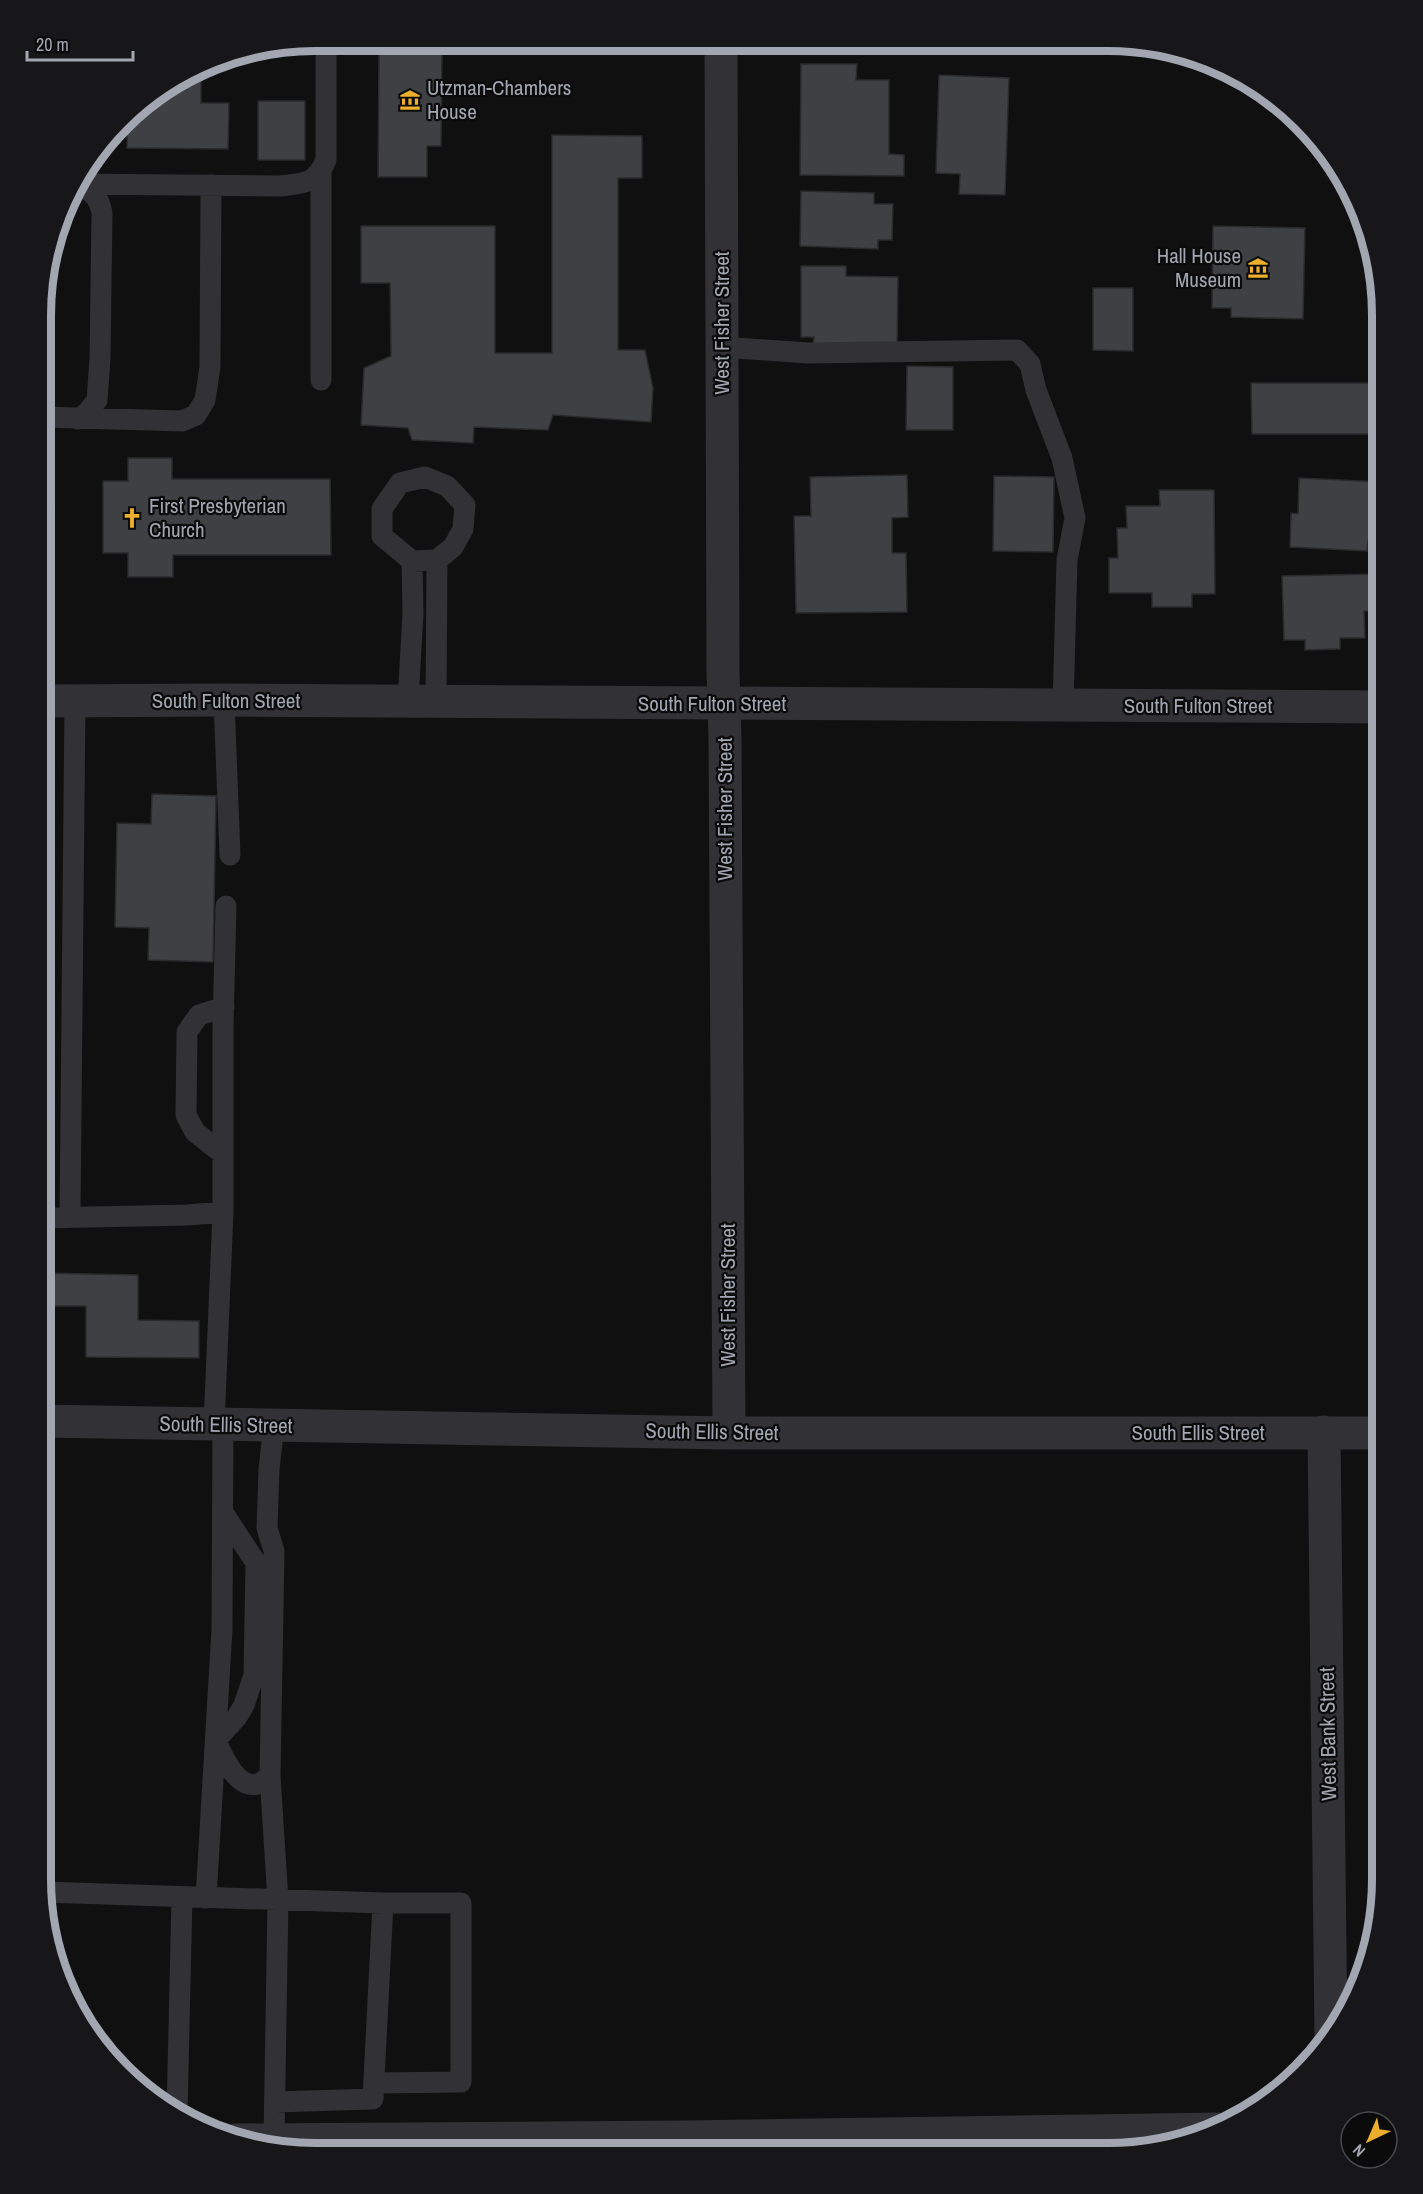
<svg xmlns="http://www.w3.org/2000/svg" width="1423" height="2194" font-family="'Archivo Narrow',sans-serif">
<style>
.building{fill:#3f4044;stroke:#2a2a2d;stroke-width:1.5}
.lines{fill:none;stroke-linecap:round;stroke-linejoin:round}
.service{stroke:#313136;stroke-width:21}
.minor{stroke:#313136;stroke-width:33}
.tertiary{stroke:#313136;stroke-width:33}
.labels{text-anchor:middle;stroke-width:4.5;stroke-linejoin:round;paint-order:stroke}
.poi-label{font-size:21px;fill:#a1a6b1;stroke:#0b0b0c;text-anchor:start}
.street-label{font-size:21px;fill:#a1a6b1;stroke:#0b0b0c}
.rim{fill:none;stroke:#a1a6b1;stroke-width:8}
</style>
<rect width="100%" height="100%" fill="#101011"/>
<path class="building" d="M379,53H442L441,146H427V177H378Z
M801,64H857L856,80H889V154L904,155V176L800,175Z
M201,67V103H229L228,149L127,148V118L134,109Z
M939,75L1009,78L1005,195L959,194L960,174L936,173Z
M258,101H305V160H258Z
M552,135L642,136V178H618V350H645L653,388L651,422L553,415L548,430L474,427L473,443L412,440L408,428L361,425L364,368L391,356L390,283H361V226H495V353H552Z
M801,191L874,193V204H893L892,240H878V249L800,246Z
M1213,226L1305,228L1303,319L1231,317V308H1212Z
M801,266H846V276L898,277L897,347L813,346L814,337H801Z
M1093,288H1133V351L1093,350Z
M907,366L953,367V430H906Z
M1251,383H1377V434H1252Z
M128,458H172V479H330L331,555H173V577H128V553H103V481H128Z
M907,475L908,517L892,518V553H906L907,612L796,613L794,516H811L810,477Z
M994,476L1054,477L1053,552L993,551Z
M1299,478L1382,482V541L1368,540L1367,551L1290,547L1291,513L1298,514Z
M1159,490H1214L1215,594H1192V607H1152V593H1109V558H1118L1117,528H1127L1126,506H1160Z
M1376,574L1377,611H1364L1365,638H1340V649L1305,650V640H1284L1282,576Z
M152,794L216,796L213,962L148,960L149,928L115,927L117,823L151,824Z
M41,1273L138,1275V1320L199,1321V1358L86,1357V1306H41Z"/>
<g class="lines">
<path class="service" d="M321,172V380
M76,184L280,186C304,183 316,184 326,160V41
M722,347L808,353L1017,350L1030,364L1036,390L1062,458L1075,518L1067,560L1063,706
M43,417L182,421L196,415L205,400L210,367L211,185
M77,419L86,414L97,400L100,359L102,213C99,196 92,191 77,185
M224,700L230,855
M408,701L413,613L412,561L382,536V509L400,483L425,477L447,486L465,505L463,529L453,547L437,560L412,561
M436,702L437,560
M223,1154L195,1132L186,1115L187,1032L199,1015L224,1007
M70,1217L75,701
M41,1218L188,1215L223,1212
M214,1425L223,1212V1027L226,906
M274,1425L269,1469L267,1528L274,1551L270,1776L278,1900L274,2139
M216,1740L237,1717L244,1705L254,1675L256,1563L224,1514
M216,1741C222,1755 237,1789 257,1784C261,1783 267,1778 270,1776
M43,1892L383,1903H461V2082L374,2083
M206,1898L222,1629L223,1424
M275,2102L373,2099L383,1903
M177,2114L182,1897"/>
<path class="minor" d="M721,42L723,672L725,739L729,1433
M41,1421L729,1433H1382
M1324,1432L1331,2037
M236,2140L686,2137L1219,2129"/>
<path class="tertiary" d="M42,701L224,700L1382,707"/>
</g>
<defs>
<g id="museum-bare" transform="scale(1.62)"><path d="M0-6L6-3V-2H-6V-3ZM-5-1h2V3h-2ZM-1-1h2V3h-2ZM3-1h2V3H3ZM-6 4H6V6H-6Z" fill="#ebae2d" stroke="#0b0b0c" stroke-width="2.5" paint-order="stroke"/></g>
<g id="church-bare" transform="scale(1.62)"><path d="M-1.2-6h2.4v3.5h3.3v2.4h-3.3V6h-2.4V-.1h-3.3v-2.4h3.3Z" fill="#ebae2d" stroke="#0b0b0c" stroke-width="2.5" paint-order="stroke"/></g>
</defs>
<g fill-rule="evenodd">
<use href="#museum-bare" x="410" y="100"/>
<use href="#museum-bare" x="1258" y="268"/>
<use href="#church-bare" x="132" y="518"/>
</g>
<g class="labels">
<g class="poi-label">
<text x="427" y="95">Utzman-Chambers<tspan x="427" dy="24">House</tspan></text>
<text x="1241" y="263" text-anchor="end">Hall House<tspan x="1241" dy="24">Museum</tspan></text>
<text x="149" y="513">First Presbyterian<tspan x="149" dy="24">Church</tspan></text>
</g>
<g class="street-label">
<text transform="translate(722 323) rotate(-90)" y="7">West Fisher Street</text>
<text x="226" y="708">South Fulton Street</text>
<text x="712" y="711">South Fulton Street</text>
<text x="1198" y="713">South Fulton Street</text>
<text transform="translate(725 809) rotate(-90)" y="7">West Fisher Street</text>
<text transform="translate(728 1295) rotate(-90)" y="7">West Fisher Street</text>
<text transform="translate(226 1425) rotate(1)" y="7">South Ellis Street</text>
<text transform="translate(712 1432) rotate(1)" y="7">South Ellis Street</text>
<text x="1198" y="1440">South Ellis Street</text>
<text transform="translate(1328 1734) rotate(-91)" y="7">West Bank Street</text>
</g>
</g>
<path d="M0 0H1423V2194H0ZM315 51H1108A264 264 0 0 1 1372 315V1879A264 264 0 0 1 1108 2143H315A264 264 0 0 1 51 1879V315A264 264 0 0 1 315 51Z" fill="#171719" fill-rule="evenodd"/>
<path class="rim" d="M315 51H1108A264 264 0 0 1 1372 315V1879A264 264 0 0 1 1108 2143H315A264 264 0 0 1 51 1879V315A264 264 0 0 1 315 51Z"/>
<g transform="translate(1369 2140) rotate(224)"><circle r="28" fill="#0b0b0c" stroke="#47494e" stroke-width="1.5"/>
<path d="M0-4.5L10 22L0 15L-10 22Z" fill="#ebae2d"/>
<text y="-9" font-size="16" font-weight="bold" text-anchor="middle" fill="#a1a6b1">N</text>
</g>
<path d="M27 51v9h106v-9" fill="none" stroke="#a1a6b1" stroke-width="3"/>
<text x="36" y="51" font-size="18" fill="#a1a6b1" stroke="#0b0b0c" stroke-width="4.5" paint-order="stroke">20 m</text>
</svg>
